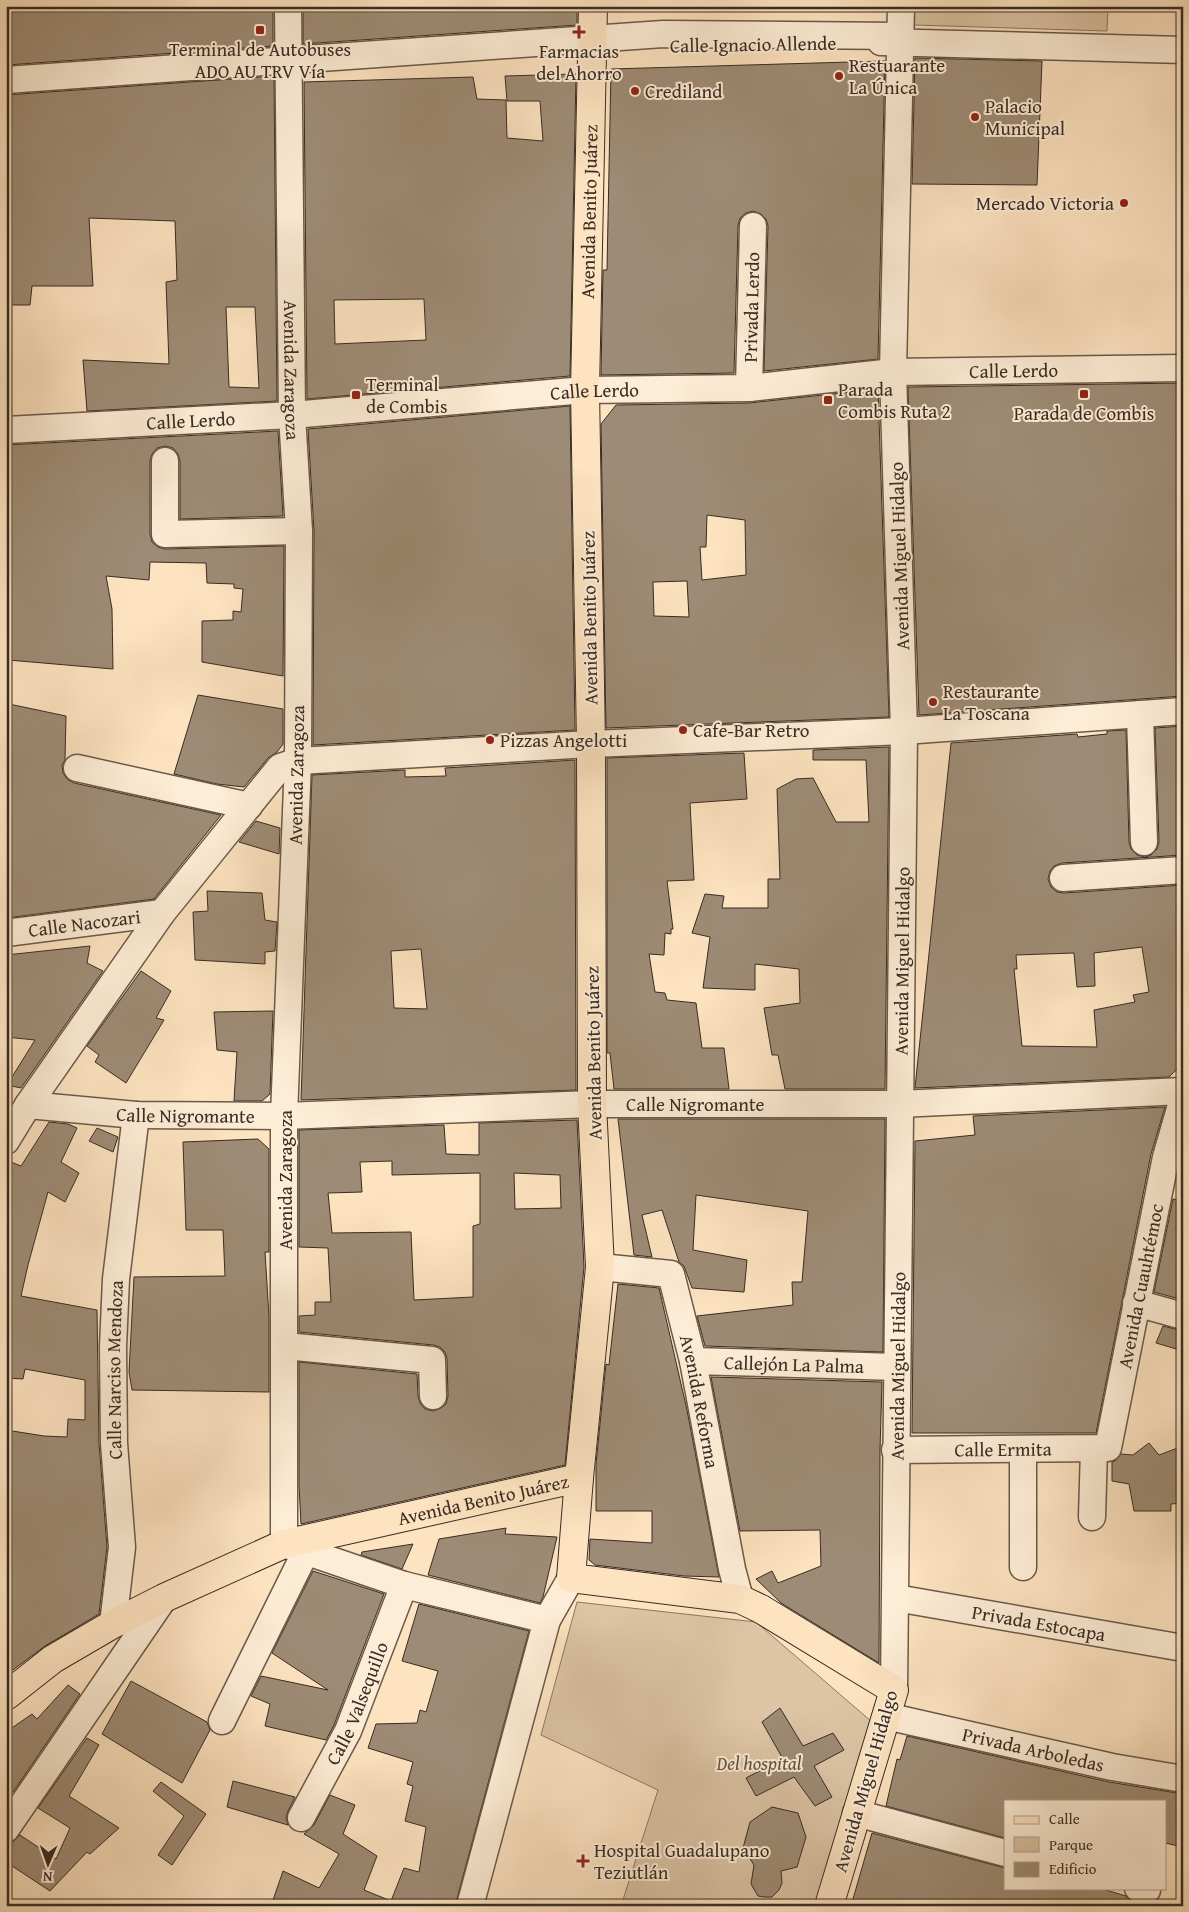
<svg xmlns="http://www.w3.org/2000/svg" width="1189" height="1912" font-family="'Gentium Book Plus',serif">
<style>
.green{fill:#dcc4a5;stroke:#8a7864}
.building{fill:#9e8b75;stroke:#382c24;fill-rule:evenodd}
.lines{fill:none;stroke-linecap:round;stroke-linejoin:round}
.minor-casing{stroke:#695a4b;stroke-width:29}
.major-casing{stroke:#382c24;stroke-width:30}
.minor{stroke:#feedd6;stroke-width:26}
.major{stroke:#fde3c0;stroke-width:28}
.poi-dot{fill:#8f2418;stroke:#feedd6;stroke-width:2}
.labels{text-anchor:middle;stroke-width:4;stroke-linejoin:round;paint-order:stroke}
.street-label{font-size:19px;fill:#382c24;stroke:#feedd6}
.poi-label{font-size:19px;fill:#382c24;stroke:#feedd6;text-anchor:start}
.park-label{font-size:19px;font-style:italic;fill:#615244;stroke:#feedd6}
</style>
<rect width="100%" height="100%" fill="#fde3c0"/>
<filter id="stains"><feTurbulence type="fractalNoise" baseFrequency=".004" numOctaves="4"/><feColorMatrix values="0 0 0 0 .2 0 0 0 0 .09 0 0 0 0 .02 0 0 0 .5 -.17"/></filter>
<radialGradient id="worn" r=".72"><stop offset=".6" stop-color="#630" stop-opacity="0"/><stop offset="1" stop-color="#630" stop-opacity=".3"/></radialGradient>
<path class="green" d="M914,6H1108L1107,31L914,25Z
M577,1602L756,1622L879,1728L823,1906H621L658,1790L541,1735Z"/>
<path class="building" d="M9,6H273V46L7,65Z
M303,6H577V25L303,44Z
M915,58L1042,61L1037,185L912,184Z
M885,61L878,359L764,371L768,226L766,219L761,214L753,211L746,213L740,218L738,226L734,373L601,375L603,270H607L611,69Z
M576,74L570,376L307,399L304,82L473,77L477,99L506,100L507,138L543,141L540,101H507L505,76ZM424,299L426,340L335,344L334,300Z
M274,76L277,401L87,411L83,360L169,364L166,282L177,280L175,221L89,218L93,286H32L30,305H12L6,95ZM226,307H255L259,388L229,387Z
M1183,383V696L919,715L908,387Z
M878,389L889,717L606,728L601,424L616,405L749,403ZM707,515L745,520L746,575L702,580L700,547H706ZM687,581L689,617L654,616L653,582Z
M570,406L575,730L313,745L314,531L308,429Z
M278,431L283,516L180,519V461L178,454L173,448L165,446L157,448L152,454L150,461V534L152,542L158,547L165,549L284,546L283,676L202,662V621L233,620V611L241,612L243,589L234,588V584L207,583L206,563L150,562L149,580L106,576L112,609L113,669L8,660L6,445Z
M198,695L283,709V744L277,752L268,758L244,787L217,784L174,774Z
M9,704L66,716L65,760L62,765L63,773L67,779L74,783L221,815L154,899L6,918Z
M1183,726V855L1062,863L1054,866L1050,871L1048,879L1051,887L1057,892L1064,893L1183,885V1047L1181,1065L1169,1077L915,1088L951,743L1077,734L1078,737L1107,734V731L1126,730L1129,842L1131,849L1137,855L1145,857L1151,855L1157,849L1159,842L1155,728ZM1142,947L1149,992L1133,995L1135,1002L1094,1010L1097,1047L1022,1046L1014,969H1017L1016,955L1074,953L1077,987L1095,986L1094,953Z
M889,747L885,1089H785L778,1055H772L764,1008L800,1003L799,969L755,964V990L703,988L710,937L692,933L705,894L724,896L722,908H768V879H780L777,789L796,779L813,778L836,822H869L866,760H813V750Z
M744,753L747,799L690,803L694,880L667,881L673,929H671V934L665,933L664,955L649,954L655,992L665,993L667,1000L696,1003L702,1048H724L729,1089H614L610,1053H607V758Z
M575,760L576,1090L301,1100L312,775L405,770V777L446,776L445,768ZM421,949L427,1009L394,1008L391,951Z
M256,821L280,828L279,854L239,842Z
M207,891L262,893L265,920L277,922L275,951L265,952V964L195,960L193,912L208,911Z
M90,946L87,963L103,971L21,1088L7,1085L35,1040L6,1037V955Z
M141,971L171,991L156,1018L164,1020L126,1083L95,1062L99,1055L87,1046Z
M273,1011L270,1094L262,1101H234L237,1052L217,1050L214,1012Z
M1165,1107L1151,1154L1096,1433H912L915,1141L975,1135L973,1116Z
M618,1119H885L883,1352L705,1346L697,1316L793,1305L792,1282H802L808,1211L696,1195L693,1250L747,1260L744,1292L692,1288L684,1266L679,1262L662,1210L642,1215L652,1257L634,1255Z
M577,1120L584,1267L565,1465L301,1524L299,1485V1362L417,1374L418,1396L420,1403L425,1409L433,1411L441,1408L446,1404L448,1396L447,1359L445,1352L440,1347L433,1345L299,1332V1316L315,1315V1302H331L328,1248L299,1247V1130L444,1125L446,1154L479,1155V1123ZM392,1161V1175L480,1173V1224L473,1226V1297L414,1300L411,1232L332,1233L328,1193L362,1192L360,1162ZM514,1173L560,1175L561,1208L515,1209Z
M49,1122L68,1124L77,1128L61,1162L79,1173L65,1202L48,1192L28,1265L21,1296L97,1310L99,1443L107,1547L99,1614L45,1646L6,1675V1430L44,1436L67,1437L68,1419L85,1420V1380L25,1369L23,1379L7,1378L10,1347L6,1346V1160L21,1166Z
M97,1128L118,1137L113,1152L89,1141Z
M258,1139L269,1149V1252H265L269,1317V1392L132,1390L129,1372L134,1277L225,1276L223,1230H186L183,1142Z
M1173,1199L1183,1201V1300L1154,1292Z
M618,1284L659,1288L687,1410L719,1577L684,1576L595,1565L589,1560L590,1539L652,1543V1511H596V1464L606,1364L609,1365Z
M1163,1326L1183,1331V1351L1156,1343Z
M711,1377L882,1382L880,1450L879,1663L781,1603L756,1579L772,1571L778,1583L821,1566L820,1530L740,1531Z
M1149,1443L1159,1455L1183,1446V1503L1171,1504V1511H1134L1129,1484L1112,1481V1462L1115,1461L1121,1454L1133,1455Z
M506,1528L505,1534L557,1537L543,1597L540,1603L428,1575L439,1539Z
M413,1544L402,1569L361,1555L362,1552Z
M313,1571L384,1594L334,1725L326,1740L265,1726L270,1704L251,1696L261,1676L328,1690L272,1653Z
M419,1604L529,1631L455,1906H271L283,1871L319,1888L339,1854L304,1834L314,1825L330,1795L355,1805L343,1834L377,1856L364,1890L391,1901L404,1868L419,1872L426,1827L405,1821L413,1786L407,1784L413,1762L368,1748L376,1724L417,1723L420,1710L426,1712L438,1671L402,1661Z
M131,1681L207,1722L210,1730L182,1783L102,1734Z
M68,1685L80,1694L13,1792L6,1788V1732L32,1714L37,1719Z
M780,1708L803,1746L833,1733L844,1750L814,1766L832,1797L815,1806L794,1777L756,1796L746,1778L783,1759L762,1722Z
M907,1736L1109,1782L1183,1794V1847L1165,1843V1801H1005V1838L886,1806L897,1759L900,1760Z
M87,1738L99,1745L69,1796L119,1828L90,1854L87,1852L50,1891L6,1862V1844L13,1842L20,1835L56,1859L70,1828L38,1808Z
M233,1781L295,1797L288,1811L286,1818L288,1825L227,1807Z
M161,1782L206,1814L172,1865L158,1855L184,1816L153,1791Z
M772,1807L798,1813L806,1837L797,1867L781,1871L782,1883L779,1890L772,1897H764L758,1896L751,1884L754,1865L743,1848L750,1822Z
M872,1833L1005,1868V1888H1099L1126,1896L1128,1899L1144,1906H975L955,1900L953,1906H851Z"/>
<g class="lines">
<g class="minor-casing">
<g id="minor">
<path id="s1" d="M288,6L292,415L299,531L298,761L284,1116V1544L404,1585L547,1620"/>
<path d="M881,42L1183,50"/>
<path d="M6,80L663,34L900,36"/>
<path id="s2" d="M749,388L753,226"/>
<path id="s3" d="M6,430L292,415L585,390L749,388L893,372L1183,368"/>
<path d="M165,461V534L299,531"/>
<path d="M1140,714L1144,842"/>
<path d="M77,768L249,806"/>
<path d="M1063,878L1183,870"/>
<path id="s4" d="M6,933L162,913"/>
<path id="s5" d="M28,1105L136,1115L284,1116L592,1104H899L1183,1091"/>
<path d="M6,1141L28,1105L162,913L280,767L298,761L591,744L904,731L1183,711"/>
<path id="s6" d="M600,1267L671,1274L693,1361L732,1569L740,1599"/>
<path d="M1136,1303L1183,1316"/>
<path d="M285,1346L432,1360L433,1396"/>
<path id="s7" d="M693,1361L896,1367"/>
<path id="s8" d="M895,1450L1108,1448L1166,1157L1183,1098"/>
<path d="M1023,1450V1567"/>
<path d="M1092,1517L1094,1449"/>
<path id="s9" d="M896,1598L1183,1648"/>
<path id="s10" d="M113,1624L122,1547L114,1443L113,1347L116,1279L136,1115"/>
<path id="s11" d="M894,1690L904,731L893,372L901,6"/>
<path id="s12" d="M886,1716L1112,1767L1183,1779"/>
<path d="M222,1721L313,1537"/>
<path d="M856,1813L1005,1853"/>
<path id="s13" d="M301,1818L348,1731L404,1585"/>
<path d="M6,1829L164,1598"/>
<path d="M1138,1888L1147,1890"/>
<path d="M470,1906L547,1620L571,1578"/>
</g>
</g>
<g class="major-casing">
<g id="major">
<path d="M579,1478L571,1578L740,1599L761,1609L894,1690L829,1906"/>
<path id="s14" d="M6,1696L53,1659L113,1624L164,1598L284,1544L579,1478L600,1267L592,1104L591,744L585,390L593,6"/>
</g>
</g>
<use href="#minor" class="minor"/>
<use href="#major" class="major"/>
</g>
<g class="poi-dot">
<rect x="255" y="25" width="10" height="10" rx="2.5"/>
<path d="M576.5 24.5h5v5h5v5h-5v5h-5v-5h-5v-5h5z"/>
<circle cx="839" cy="76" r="5"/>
<circle cx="635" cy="91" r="5"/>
<circle cx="975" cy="117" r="5"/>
<circle cx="1124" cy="203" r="5"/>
<rect x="1079" y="389" width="10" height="10" rx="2.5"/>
<rect x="351" y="390" width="10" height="10" rx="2.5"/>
<rect x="823" y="395" width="10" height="10" rx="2.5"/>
<circle cx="933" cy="702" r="5"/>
<circle cx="683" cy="730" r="5"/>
<circle cx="490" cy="740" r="5"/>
<path d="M580.5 1853.5h5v5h5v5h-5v5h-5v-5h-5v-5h5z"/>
</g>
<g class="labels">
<g class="street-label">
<text transform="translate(753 44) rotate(-1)" y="7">Calle Ignacio Allende</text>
<text dy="7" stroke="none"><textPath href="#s14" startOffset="1888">Avenida Benito Juárez</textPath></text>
<text dy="7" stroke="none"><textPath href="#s2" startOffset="81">Privada Lerdo</textPath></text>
<text dy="7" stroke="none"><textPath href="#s1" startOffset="364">Avenida Zaragoza</textPath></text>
<text dy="7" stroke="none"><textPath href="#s3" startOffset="1010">Calle Lerdo</textPath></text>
<text dy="7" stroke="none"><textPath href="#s3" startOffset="590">Calle Lerdo</textPath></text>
<text dy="7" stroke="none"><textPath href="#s3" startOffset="185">Calle Lerdo</textPath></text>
<text transform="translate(899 556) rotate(-92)" y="7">Avenida Miguel Hidalgo</text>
<text transform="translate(589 618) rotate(-91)" y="7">Avenida Benito Juárez</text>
<text transform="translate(296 775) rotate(-89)" y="7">Avenida Zaragoza</text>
<text dy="7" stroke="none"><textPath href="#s4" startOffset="79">Calle Nacozari</textPath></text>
<text dy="7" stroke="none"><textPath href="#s11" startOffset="729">Avenida Miguel Hidalgo</textPath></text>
<text transform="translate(593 1053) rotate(-91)" y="7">Avenida Benito Juárez</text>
<text dy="7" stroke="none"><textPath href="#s5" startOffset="668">Calle Nigromante</textPath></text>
<text dy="7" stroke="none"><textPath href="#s5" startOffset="158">Calle Nigromante</textPath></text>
<text transform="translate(285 1180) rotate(-90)" y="7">Avenida Zaragoza</text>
<text dy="7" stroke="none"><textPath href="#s8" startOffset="378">Avenida Cuauhtémoc</textPath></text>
<text dy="7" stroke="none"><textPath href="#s7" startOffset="101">Callejón La Palma</textPath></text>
<text dy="7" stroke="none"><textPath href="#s11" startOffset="324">Avenida Miguel Hidalgo</textPath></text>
<text dy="7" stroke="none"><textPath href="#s10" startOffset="255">Calle Narciso Mendoza</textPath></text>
<text dy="7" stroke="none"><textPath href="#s6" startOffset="202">Avenida Reforma</textPath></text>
<text dy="7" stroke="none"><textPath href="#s8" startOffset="108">Calle Ermita</textPath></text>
<text dy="7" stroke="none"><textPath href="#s14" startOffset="522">Avenida Benito Juárez</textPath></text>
<text dy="7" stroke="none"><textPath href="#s9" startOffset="145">Privada Estocapa</textPath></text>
<text dy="7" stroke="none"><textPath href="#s13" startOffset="128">Calle Valsequillo</textPath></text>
<text dy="7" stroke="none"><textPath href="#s12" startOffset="151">Privada Arboledas</textPath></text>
<text transform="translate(865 1781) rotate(-74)" y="7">Avenida Miguel Hidalgo</text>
</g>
<g class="poi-label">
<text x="260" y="56" text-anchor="middle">Terminal de Autobuses<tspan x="260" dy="22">ADO AU TRV Vía</tspan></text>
<text x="579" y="58" text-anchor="middle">Farmacias<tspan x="579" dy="22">del Ahorro</tspan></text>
<text x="849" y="72">Restuarante<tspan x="849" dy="22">La Única</tspan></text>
<text x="645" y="98">Crediland</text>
<text x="985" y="113">Palacio<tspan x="985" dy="22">Municipal</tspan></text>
<text x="1114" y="210" text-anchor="end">Mercado Victoria</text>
<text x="366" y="391">Terminal<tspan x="366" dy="22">de Combis</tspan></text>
<text x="838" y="396">Parada<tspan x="838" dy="22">Combis Ruta 2</tspan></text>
<text x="1084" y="420" text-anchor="middle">Parada de Combis</text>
<text x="943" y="698">Restaurante<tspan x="943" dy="22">La Toscana</tspan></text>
<text x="693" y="737">Cafe-Bar Retro</text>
<text x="500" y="747">Pizzas Angelotti</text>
<text x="594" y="1857">Hospital Guadalupano<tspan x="594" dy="22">Teziutlán</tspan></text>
</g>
<g class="park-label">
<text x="759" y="1770">Del hospital</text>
</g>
</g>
<rect width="1189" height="1912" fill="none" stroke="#fde3c0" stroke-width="25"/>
<rect x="8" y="8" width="1174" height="1897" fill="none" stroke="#382c24" stroke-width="2.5"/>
<rect x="12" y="12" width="1164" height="1887" fill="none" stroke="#382c24"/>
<rect x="1004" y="1800" width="162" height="90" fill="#feedd6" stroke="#afa08f"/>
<rect x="1014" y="1816" width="25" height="8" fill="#fde3c0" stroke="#afa08f"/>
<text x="1049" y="1824" font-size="15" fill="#382c24">Calle</text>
<rect x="1014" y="1837" width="25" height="15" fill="#dcc4a5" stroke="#afa08f"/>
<text x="1049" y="1850" font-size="15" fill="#382c24">Parque</text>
<rect x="1014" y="1862" width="25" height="15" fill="#9e8b75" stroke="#afa08f"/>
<text x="1049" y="1874" font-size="15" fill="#382c24">Edificio</text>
<g transform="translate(48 1864) rotate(182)" stroke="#feedd6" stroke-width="4" paint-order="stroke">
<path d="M0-4L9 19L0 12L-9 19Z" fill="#382c24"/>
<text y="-8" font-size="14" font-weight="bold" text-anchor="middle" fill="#382c24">N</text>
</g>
<rect width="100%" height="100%" filter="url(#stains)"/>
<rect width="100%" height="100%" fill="url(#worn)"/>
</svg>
